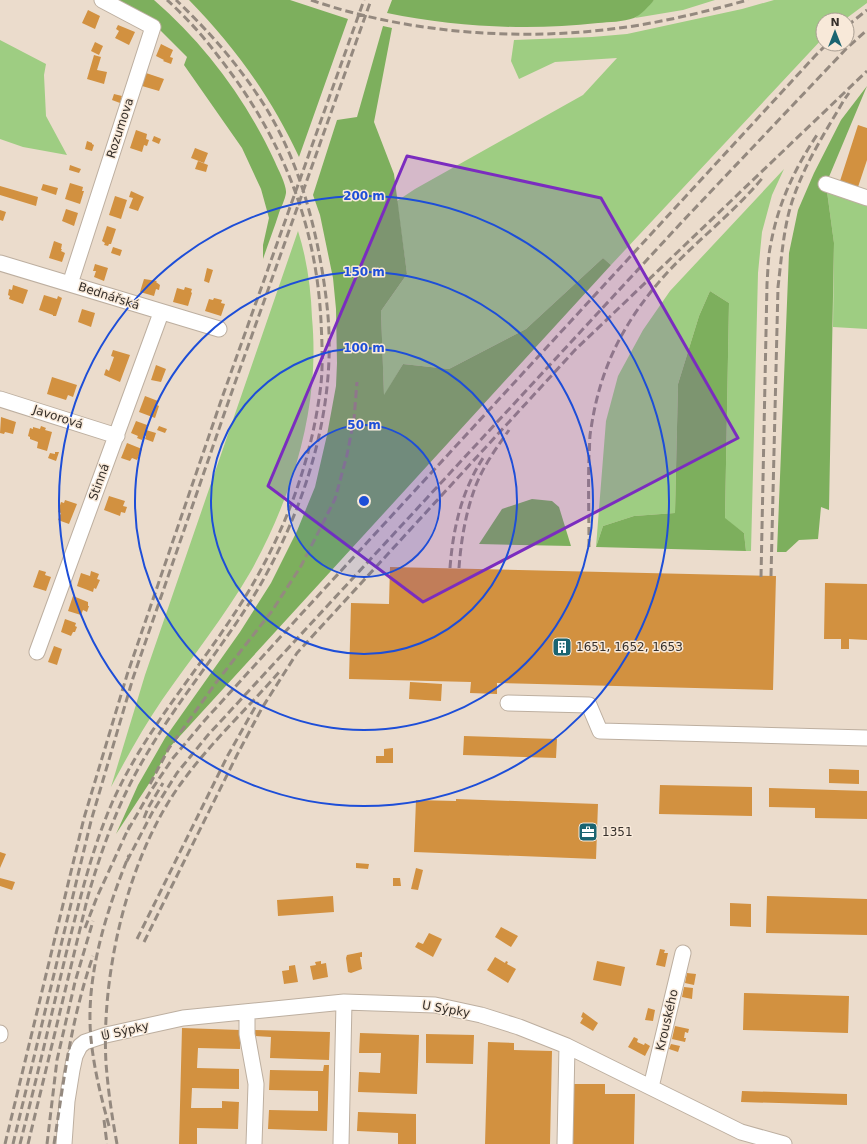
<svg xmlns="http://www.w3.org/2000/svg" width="867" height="1144" font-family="'DejaVu Sans',sans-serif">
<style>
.green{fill:#9ecd82}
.forest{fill:#7daf5d}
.building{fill:#d29140}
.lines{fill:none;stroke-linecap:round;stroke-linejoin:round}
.minor-casing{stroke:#bdafa0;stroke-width:17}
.minor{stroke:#fff;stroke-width:15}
.rail{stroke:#94897f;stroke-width:3;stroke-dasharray:8 4;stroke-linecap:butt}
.marked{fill:#7b2cbf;fill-opacity:0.2;stroke:#7b2cbf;stroke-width:3;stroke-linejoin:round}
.ring{fill:none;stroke:#1d4ed8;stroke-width:2}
.labels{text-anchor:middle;stroke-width:3;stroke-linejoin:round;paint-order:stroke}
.street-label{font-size:12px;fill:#352f2a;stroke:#f8e9d9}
.poi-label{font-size:12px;fill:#352f2a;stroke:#f8e9d9;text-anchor:start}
.centre{fill:#1d4ed8;stroke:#f8e9d9;stroke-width:2}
.ring-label{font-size:12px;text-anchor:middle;font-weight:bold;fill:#1d4ed8;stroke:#f8e9d9;stroke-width:3;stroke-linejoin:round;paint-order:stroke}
</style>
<rect width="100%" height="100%" fill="#ebdccc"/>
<path class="green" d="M654,0H715L683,10L635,18Z
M774,0H867V3L844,20H823V38L611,265L603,258L526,329L449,369L403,364L384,396L381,311L407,274L397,201L415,189L583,95L617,58L555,62L519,79L511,61L514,40L592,37L627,34L742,9Z
M0,40L46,64L44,75L46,116L67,155L23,147L0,139Z
M784,169L772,195L762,232L758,273L751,551H746L744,533L725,519L729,303L710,291L699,316L678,384L675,513L634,516L603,526L596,547L606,421L618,376L643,330L670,291Z
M826,184L867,198V329L833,327L834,243Z
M298,231C307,259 311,289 312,318C314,340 314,361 312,383C306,449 283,513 251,571C225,616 192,657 162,700C143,728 127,757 111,787L145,675Z"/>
<path class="forest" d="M112,0H154C205,44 247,101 275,162C278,169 287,186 286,193C285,200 281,207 279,213C274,229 268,244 263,259V245L269,218L261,189L242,148L184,65L187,57L150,20Z
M189,0H290L348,19L299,157C271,97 235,47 189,0Z
M392,0H654C650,5 640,16 634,18C623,22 609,22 598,23C528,31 456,27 387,13Z
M383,26L392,28L374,122L394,174L407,274L381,311L384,395L403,364L449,369L526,329L603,258L611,265L169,748L154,776L116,834L138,785L165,738L240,632L271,583L297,531L315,487L327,435L336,386L337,363L336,309L333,278L320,215L313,195L337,120L357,117Z
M867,86L826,184L834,243L829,510L821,507L818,539L799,540L786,552H777L789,253L798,210L814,173L841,120Z
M710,291L729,303L725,518L744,533L746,551L596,547L603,526L634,516L675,513L678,384L699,316Z
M532,499L552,501L559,507L571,546L479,544L502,509Z"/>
<path class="building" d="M88,10L100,16L95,29L82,23Z
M118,25L135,32L129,45L115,38L119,31L116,29Z
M95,42L103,46L99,55L91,51Z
M161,44L173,50L170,57L173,58L171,64L163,61L164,60L156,56Z
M94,55L101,57L97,70L107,72L104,84L87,79Z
M146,73L164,79L159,91L142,86Z
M114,94L122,96L120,103L112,100Z
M858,125L867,128V160L858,187L840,181Z
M136,130L147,134L146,139L149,140L147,146L144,145L142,152L130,148Z
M154,136L161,139L159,144L152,141Z
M87,141L92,143V144L94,145L92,151L85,149Z
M195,148L208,153L204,163L191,158Z
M198,161L208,165L206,172L195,169Z
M70,165L81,169L79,173L69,170Z
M70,183L83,187L82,191H84L80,204L65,199Z
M43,184L58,188L56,195L41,190Z
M0,186L38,197L36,206L0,195Z
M131,191L144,197L138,211L129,208L133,198L129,197Z
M115,196L127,200L121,219L109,215Z
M66,209L78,213L74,226L62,221Z
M0,210L6,212L3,221L0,220Z
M107,226L116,229L111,244H109L108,246L104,245L105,243L102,241Z
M54,241L62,244L61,249H62L61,251L65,253L62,262L49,258Z
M113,247L122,250L120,256L111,253Z
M95,264L108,268L104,281L94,277L96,271H93Z
M207,268L213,270L209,283L204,281Z
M144,279L157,281L156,282L160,285L159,290L156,289L154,296L140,292Z
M13,285L28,290L23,304L9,299L10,296L8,295L9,289L12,290Z
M185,287L192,289L191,292L192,293L188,306L173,302L177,288L184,290Z
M44,295L57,299L58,296L62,298L56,316H53V315L39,310Z
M214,298L222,300L221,303L225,304L221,316L205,311L209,299L213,300Z
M82,309L95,313L91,327L78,322Z
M113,350L130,355L120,382L104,375L106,369L109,371L114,357L111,356Z
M156,365L166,369L161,382L151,380Z
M52,377L77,385L73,397L68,395L66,400L47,394Z
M145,396L158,401L157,405L159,406L155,418L139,412Z
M1,417L16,422L13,434L5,432L4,434L0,433Z
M136,421L147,425L146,430L156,433L153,442L145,439L146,436L144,435L142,440L137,438L138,436L131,433Z
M41,426L46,428L45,430L52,432L47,451L37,448L38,442L30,439V437L28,436L30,428L33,429V427L40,429Z
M159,426L167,429L165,433L157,430Z
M127,443L142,449L137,460L132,458L130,461L121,458Z
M55,452H59L56,461L48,458L50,453L55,454Z
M109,496L125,501L123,506L127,507L125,513L121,512L120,516L104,510Z
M65,500L77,504L69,524L58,520L61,513L58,512L61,502L64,503Z
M390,567L776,576L773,690L497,683V694L470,693L471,682L349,679L351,603L389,604Z
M39,570L46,572L45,575L51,577L46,591L33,587Z
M91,571L99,574L97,579L100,580L96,589L94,588L93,592L77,586L81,573L90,576Z
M825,583L867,584V640L849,639V649H841V639H824Z
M73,596L88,602V606H89L87,612L83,610L81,615L68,611Z
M65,619L76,623L75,626L77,627L75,632H73L71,636L61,632Z
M54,646L62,649L57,665L48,662Z
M410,682L442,684L441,701L409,699Z
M464,736L557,739L556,758L463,755Z
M393,748V763H376V756H384V749Z
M829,769L859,770V784L829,783Z
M660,785L752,787V816L659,814Z
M769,788L867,791V819L815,818V808L769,807Z
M456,799L598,804L596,859L414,852L416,800L456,801Z
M0,852L6,854L0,868Z
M356,863L369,864L368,869L356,868Z
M416,868L423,870L418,890L411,889Z
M0,878L15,882L12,890L0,886Z
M393,878H400L401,886H393Z
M333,896L334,912L278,916L277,900Z
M767,896L867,899V935L766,933Z
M730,903L751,904V927L730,926Z
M501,927L518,936L511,947L495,937Z
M429,933L442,939L433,957L415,947L418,942L423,944Z
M660,949L665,950L664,953H668L665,967L656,965Z
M362,952V957H360L362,969L351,973L348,972L346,958L347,955Z
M495,957L505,963L506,961L508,962L507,964L516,969L508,983L487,970Z
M321,961V964L326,963L328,977L313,980L310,966L316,965L315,962Z
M597,961L625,967L621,986L593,980Z
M295,965L298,982L284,984L282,971L289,970V966Z
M687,973L696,974L694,985L685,983Z
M684,987L693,988L692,999L682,997Z
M744,993L849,996L848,1033L743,1030Z
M648,1008L655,1010L653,1021L645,1020Z
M583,1012L598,1023L593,1031L580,1023L583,1018L581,1017Z
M675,1026L689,1029L688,1033L685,1032L684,1038H686L685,1042L672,1039Z
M182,1028L240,1030V1049L198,1048L197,1068L239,1069V1089L192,1088L191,1108H222V1101L239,1102L238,1129L197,1128V1144H179Z
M255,1030L330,1032L329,1060L270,1058L271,1037L255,1036Z
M360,1033L419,1035L417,1094L358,1092L359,1072L380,1073L381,1053H359Z
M426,1034L474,1035L473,1064L426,1063Z
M634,1037L638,1039L637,1042L644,1045L645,1043L650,1046L645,1056L628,1047Z
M488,1042L514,1043V1050L552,1051L550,1144H485Z
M671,1044L680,1046L678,1052L669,1049Z
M324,1065H329L327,1131L268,1129L269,1110L318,1111V1091L269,1090L270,1070L323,1071Z
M573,1084H605V1094H635L634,1144H572Z
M742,1091L847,1094V1105L741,1102Z
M358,1112L416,1114V1144H398V1133L357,1131Z"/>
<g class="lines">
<g class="minor-casing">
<path id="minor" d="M826,184L867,198
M0,263L219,329
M70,284L153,27L102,0
M0,399L117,436
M37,652L161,313
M508,703L589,705L600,731L867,738
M247,1012V1034L256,1084L254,1144
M0,1033V1035
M651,1087L683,953
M64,1144L67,1101L72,1070L75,1056L80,1046L85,1042L106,1035L183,1018L344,1002L435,1005L481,1015L519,1027L567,1046L741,1132L784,1144
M341,1144L344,1002
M565,1144L567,1046"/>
</g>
<use href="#minor" class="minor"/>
<path class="rail" d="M311,0C409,34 524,42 627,27C668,21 708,11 748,0
M847,26L867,10
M589,547C589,517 588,486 589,456C590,447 589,438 591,429C600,367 624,321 666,274C697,240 735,212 764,176
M450,568C453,528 462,489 485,455
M459,568C461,540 466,511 476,485C484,465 497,447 509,430
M771,576L778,287C781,262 783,236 789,212C800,171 823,136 844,100L849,93
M761,577L767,284C768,270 768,256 771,243C778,204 795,168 817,135
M150,784L169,748L218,680L272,611L301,566L321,527L335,499L347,455L354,419L357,382
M144,818L148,808L163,783
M128,830L150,792L173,758L205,720L304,611L815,56L827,44
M127,861L152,813L177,773L208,735L681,223L846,49L867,30
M85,928L97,897L130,825
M137,939L228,755L258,702
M144,942L237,755L262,708L297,653L575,350L867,71
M104,1120L107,1144
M109,1126C101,1097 94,1069 91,1039C85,977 106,912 129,855
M5,1144L84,818L127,675L223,395L364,0
M13,1144L91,821L133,678L230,397L371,0
M20,1144C36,1081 51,1017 66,954C79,903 91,851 112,803C149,720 214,654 258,575C291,516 313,452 321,384C323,364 322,342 321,321C316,221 280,134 218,56C203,36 186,17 167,0
M28,1144L88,896C102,848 119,800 145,757C180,696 227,643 262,582C304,507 332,420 329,333C328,306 324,280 319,253C309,202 293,152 266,108C241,68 210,32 176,0
M47,1144L57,1060L75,982L93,921
M54,1144C64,1079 71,1019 93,956
M117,1144C112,1117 108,1090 106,1063C101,973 128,855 182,782C211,742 248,708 280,671"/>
</g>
<path class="marked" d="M407,156L601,198L738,438L423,602L268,486Z"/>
<circle cx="364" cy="501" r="76" fill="#1d4ed8" fill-opacity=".12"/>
<g class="ring">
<circle cx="364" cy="501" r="76"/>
<circle cx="364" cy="501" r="153"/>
<circle cx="364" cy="501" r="229"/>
<circle cx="364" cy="501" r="305"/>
</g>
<defs>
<g id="building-square" transform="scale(1)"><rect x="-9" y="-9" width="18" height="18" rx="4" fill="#1a6471" stroke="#f8e9d9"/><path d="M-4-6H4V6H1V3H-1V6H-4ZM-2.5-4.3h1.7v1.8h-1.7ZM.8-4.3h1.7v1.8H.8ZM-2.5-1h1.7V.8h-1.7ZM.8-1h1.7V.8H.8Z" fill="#fff"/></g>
<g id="office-square" transform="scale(1)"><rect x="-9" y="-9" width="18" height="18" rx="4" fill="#1a6471" stroke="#f8e9d9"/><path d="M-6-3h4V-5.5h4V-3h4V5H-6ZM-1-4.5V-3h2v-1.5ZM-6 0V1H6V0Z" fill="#fff"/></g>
</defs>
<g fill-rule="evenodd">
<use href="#building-square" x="562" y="647"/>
<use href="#office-square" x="588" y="832"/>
</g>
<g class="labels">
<g class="street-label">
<text transform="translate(120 128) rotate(-72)" y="4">Rozumova</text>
<text transform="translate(109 296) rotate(18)" y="4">Bednářská</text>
<text transform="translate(58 417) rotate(18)" y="4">Javorová</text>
<text transform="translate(99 482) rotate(-70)" y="4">Stinná</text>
<text transform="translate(446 1009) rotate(10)" y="4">U Sýpky</text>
<text transform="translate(667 1020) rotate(-77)" y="4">Krouského</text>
<text transform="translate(125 1031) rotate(-13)" y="4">U Sýpky</text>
</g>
<g class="poi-label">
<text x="576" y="651">1651, 1652, 1653</text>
<text x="602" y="836">1351</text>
</g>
</g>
<circle cx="364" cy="501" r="6" class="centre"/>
<g class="ring-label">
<text x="364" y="200">200 m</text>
<text x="364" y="276">150 m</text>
<text x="364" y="352">100 m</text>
<text x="364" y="429">50 m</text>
</g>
<g transform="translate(835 32)"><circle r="19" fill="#f8e9d9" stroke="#aa9f93"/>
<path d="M0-3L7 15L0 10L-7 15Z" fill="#1a6471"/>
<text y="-6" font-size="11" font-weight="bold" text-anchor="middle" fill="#352f2a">N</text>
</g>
</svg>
